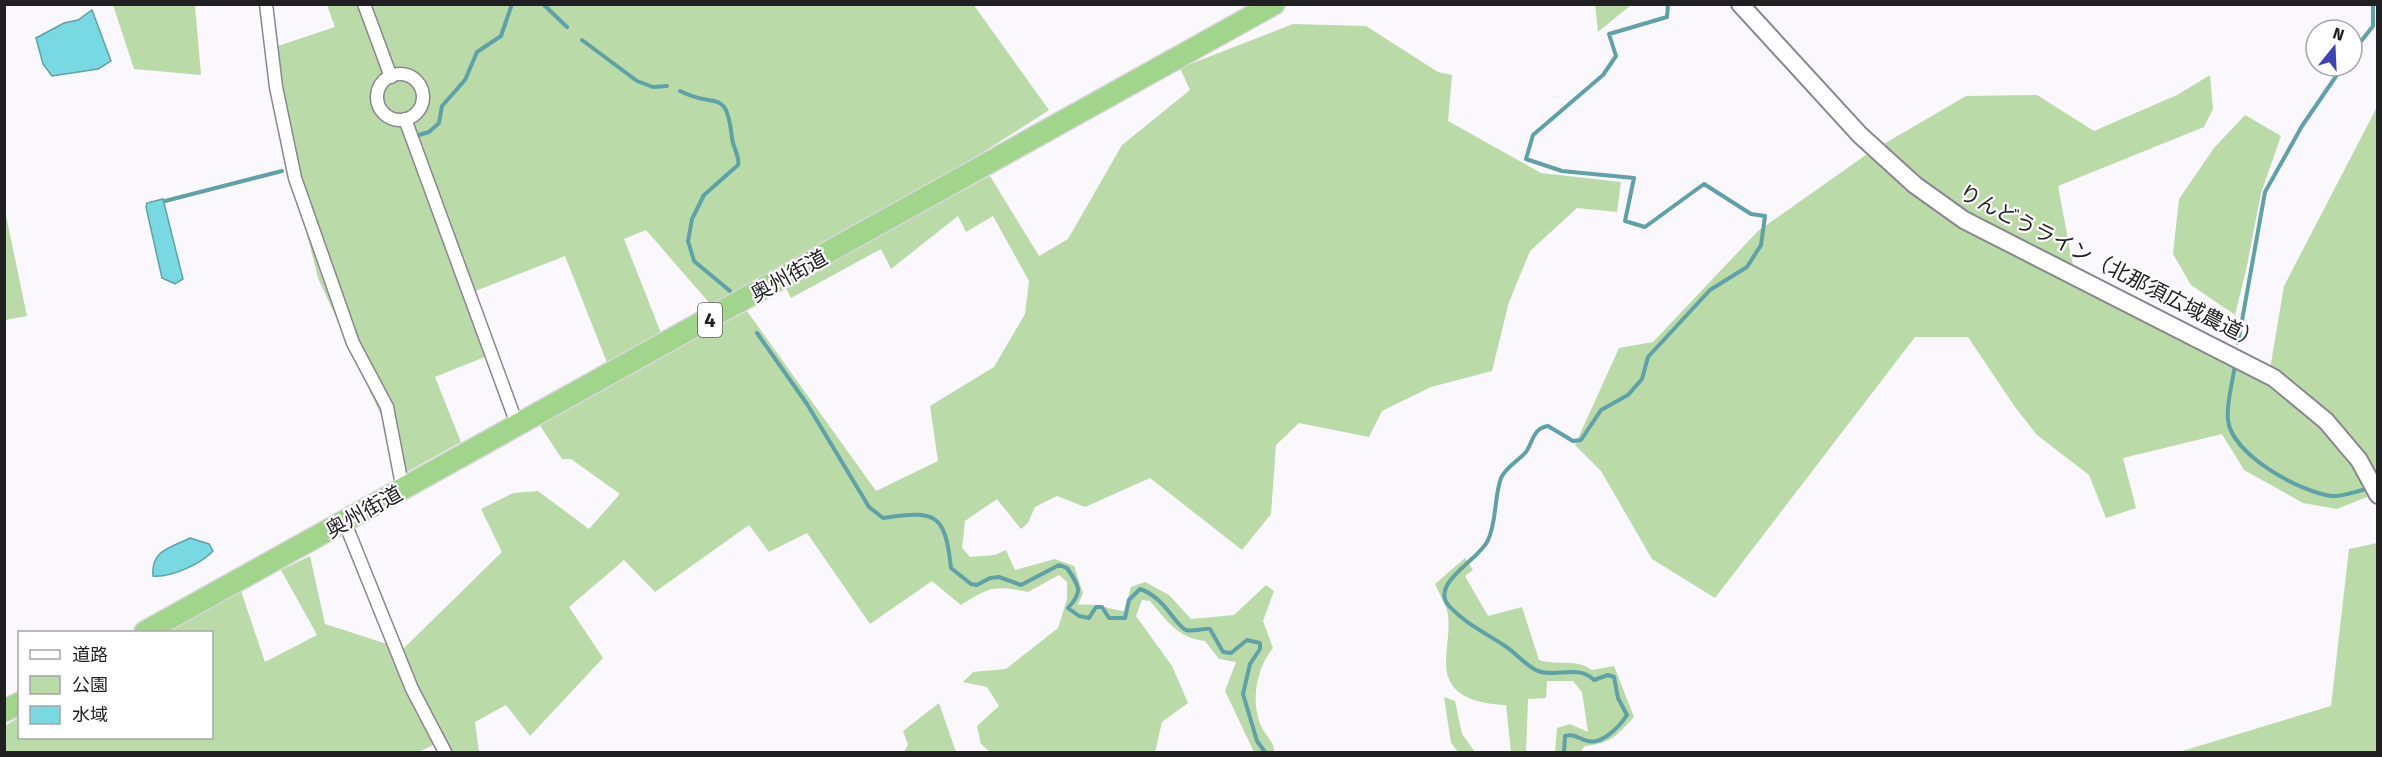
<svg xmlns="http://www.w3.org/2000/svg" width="2382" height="757" font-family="'Fira Sans','Noto Sans JP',sans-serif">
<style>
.green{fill:#badaa8}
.water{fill:#79d9e2;stroke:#5ea1a8;stroke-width:1.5}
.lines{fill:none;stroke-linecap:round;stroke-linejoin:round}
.stream{stroke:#5ea1a8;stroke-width:4}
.street-casing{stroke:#8a868f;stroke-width:15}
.secondary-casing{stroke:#8a868f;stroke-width:20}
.highway-casing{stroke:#d7d7d7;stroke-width:24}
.street{stroke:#fff;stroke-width:12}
.secondary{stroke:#fff;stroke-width:16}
.highway{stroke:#a0d58b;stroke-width:21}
.labels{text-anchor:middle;stroke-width:4.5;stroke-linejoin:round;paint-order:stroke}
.shield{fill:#fff;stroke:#636264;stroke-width:1.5}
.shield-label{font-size:20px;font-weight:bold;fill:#201f22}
.street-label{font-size:21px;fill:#201f22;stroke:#fff}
</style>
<rect width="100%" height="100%" fill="#faf7fd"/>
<path class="green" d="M973,4L1049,110C940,181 828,248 712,306L646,230L624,239L661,333L608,365L565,256L465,295L487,356L435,377L461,442L407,472L318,278L271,90L278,46L335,27L327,5Z
M1595,4H1631V5L1598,32Z
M113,5H195L201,75L134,69Z
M1293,24L1366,26L1438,72L1452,75L1448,121L1541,173L1621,182L1617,212L1577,208L1530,251L1509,302L1492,371L1431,387L1382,411L1369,437L1299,423L1276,445L1271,514L1242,550L1150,478L1085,507L1057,496L1035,507L1028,523L1021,529L997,499L965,521L962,548L970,557L995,555L1006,550L1015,570L1055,559L1074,566L1083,593L1078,605C1097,603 1106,609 1124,611L1131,587L1145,582L1169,595L1191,619L1234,615L1266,585L1274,591L1263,621L1273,648C1256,668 1250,703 1262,728C1266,736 1275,743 1274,752H1254L1225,691L1236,662L1219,659L1205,641C1178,638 1167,621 1150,601L1142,600L1136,616L1172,666L1188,703L1162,722L1155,752H990L981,744L977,726L999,706L987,687L963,682L973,672L1006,669L1058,628L1067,599V582L1059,575L1028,592C993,585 990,587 961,605L932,581L870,624L807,533L769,552L749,525L655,592L624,560L569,607L603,658L530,736L506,705L475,722L479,752H437L433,745L419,752H5V726L19,717L20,738H212V632H167L241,591L265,662L317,635L281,570L310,556L325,624L403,649L502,552L481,509L513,493L538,491L589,529L620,494L571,459H562L539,424L747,311L876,491L938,461L930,406L994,367L1025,314L1029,281L993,216L966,232L958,216L891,269L881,249L791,298L785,286L990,176L1039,256L1068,239L1122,145L1190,90L1180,68Z
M2210,75L2213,109L2204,127L2058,186L2076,282L2270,369L2284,286L2377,107V493L2337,509L2303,503L2244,470L2222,434L2123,458L2136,508L2106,518L2089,475L2037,435L2015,407L1968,337H1915L1715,598L1652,559L1601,471L1575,445L1619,348L1653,342L1758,231L1870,152L1966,96L2037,95L2094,131L2177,95Z
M2245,115L2281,136L2261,193L2247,266L2235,315L2191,285L2173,254L2179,199L2214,148Z
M4,206L27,316L5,320H4Z
M2377,543V752H2179L2331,706L2349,549Z
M1465,558L1473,570L1465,576L1488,616L1522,607L1539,660C1557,666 1576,658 1592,670L1614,666L1634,717C1616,736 1612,743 1585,746L1580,752H1555L1557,728L1570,724L1588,732L1582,692L1573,681H1547L1546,698L1528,699L1526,752H1511L1506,705C1478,704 1445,697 1446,662C1446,645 1451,628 1447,610C1444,602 1439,593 1435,584Z
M1444,697L1455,701L1462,734L1475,752H1458L1451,743Z
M939,703L956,752H904L908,745L903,731Z"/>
<path class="water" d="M92,10L111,61L98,69L52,76L43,64L36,38L64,23L78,20Z
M163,199L183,279L175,284L162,278L146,207L147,203Z
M190,538L209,544L213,551C201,564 170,578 153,576C151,550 170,548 190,538Z"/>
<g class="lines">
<path class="stream" d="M543,4L567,27
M582,40L637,81L653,87L667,86
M2352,53L2373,26V4
M680,91C717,110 726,86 732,138C733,148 740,156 738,165L704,195L692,219L688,241L694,261L730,291
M419,135L429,132L439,123L442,106L465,80L477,52L501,36L512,4
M165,201L282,171
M757,333L807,404L869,507L883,518C936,510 945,513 951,568L971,584L977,585L990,578L999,577L1021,585L1059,565L1067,568C1080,587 1083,592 1068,608L1079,616L1089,618L1096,607H1102L1109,618H1125L1129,600L1140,589C1166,598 1175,626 1186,630C1193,632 1203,628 1210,629L1223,652L1231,653L1247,640L1260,643V649L1250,664L1243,694L1257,741L1265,752
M2238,343L2265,192L2302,126L2343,66
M2235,365C2233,381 2226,403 2228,420C2232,455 2300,492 2332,496C2341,497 2354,492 2363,490
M1564,752L1565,736C1575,733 1578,739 1588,741C1602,745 1620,726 1627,715L1618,698L1614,677L1608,675L1594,680C1578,664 1557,678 1538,671C1526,666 1516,653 1505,646C1486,633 1466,624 1450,607C1427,584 1480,560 1488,540C1497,521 1494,497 1501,478C1505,468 1519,460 1526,452C1533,442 1533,428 1548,426L1573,441L1581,440L1601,410L1628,395L1642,379L1648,357L1710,290L1747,267L1761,245L1765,216L1751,214L1704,184L1645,227L1625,221L1634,178L1562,171L1526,159L1533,135L1603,75L1616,56L1609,34L1667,17L1668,4"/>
<g class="street-casing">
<path id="street" d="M266,4L276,87L295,178L353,343L387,407L403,490
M364,4L391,77
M377 97a23 23 0 1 1 46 0a23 23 0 1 1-46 0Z
M405,119L518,427
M345,523L412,689L445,752"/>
</g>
<g class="secondary-casing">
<path id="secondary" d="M1740,4L1860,135L1915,185L1964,220L2274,378L2326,421L2359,460L2378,495"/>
</g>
<g class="highway-casing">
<path id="highway" d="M145,632L1274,4
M4,711L20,703"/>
</g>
<use href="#street" class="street"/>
<use href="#secondary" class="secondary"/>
<use href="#highway" class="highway"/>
</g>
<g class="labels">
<rect class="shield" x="698" y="303" width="24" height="34" rx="4.5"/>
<g class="shield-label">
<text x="710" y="327">4</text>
</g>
<g class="street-label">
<text transform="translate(2110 267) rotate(27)" y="7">りんどうライン（北那須広域農道）</text>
<text transform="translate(789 276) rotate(-29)" y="7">奥州街道</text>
<text transform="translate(364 512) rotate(-29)" y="7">奥州街道</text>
</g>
</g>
<rect width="2382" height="757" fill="none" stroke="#201f22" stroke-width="12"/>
<rect x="18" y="631" width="195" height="108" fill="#ffffff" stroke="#a6a5a7" stroke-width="1.5"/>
<rect x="30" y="650" width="30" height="9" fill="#ffffff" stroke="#a6a5a7" stroke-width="1.5"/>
<text x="72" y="661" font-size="18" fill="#201f22">道路</text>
<rect x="30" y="676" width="30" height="18" fill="#badaa8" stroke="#a6a5a7" stroke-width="1.5"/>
<text x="72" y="691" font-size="18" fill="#201f22">公園</text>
<rect x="30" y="706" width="30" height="18" fill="#79d9e2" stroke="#a6a5a7" stroke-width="1.5"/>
<text x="72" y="721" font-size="18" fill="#201f22">水域</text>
<g transform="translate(2334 48) rotate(18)"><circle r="28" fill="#ffffff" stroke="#a6a5a7" stroke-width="1.5"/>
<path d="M0-4.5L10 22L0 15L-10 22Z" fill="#3b43b7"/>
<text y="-9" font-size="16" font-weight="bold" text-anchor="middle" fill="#201f22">N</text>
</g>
</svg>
